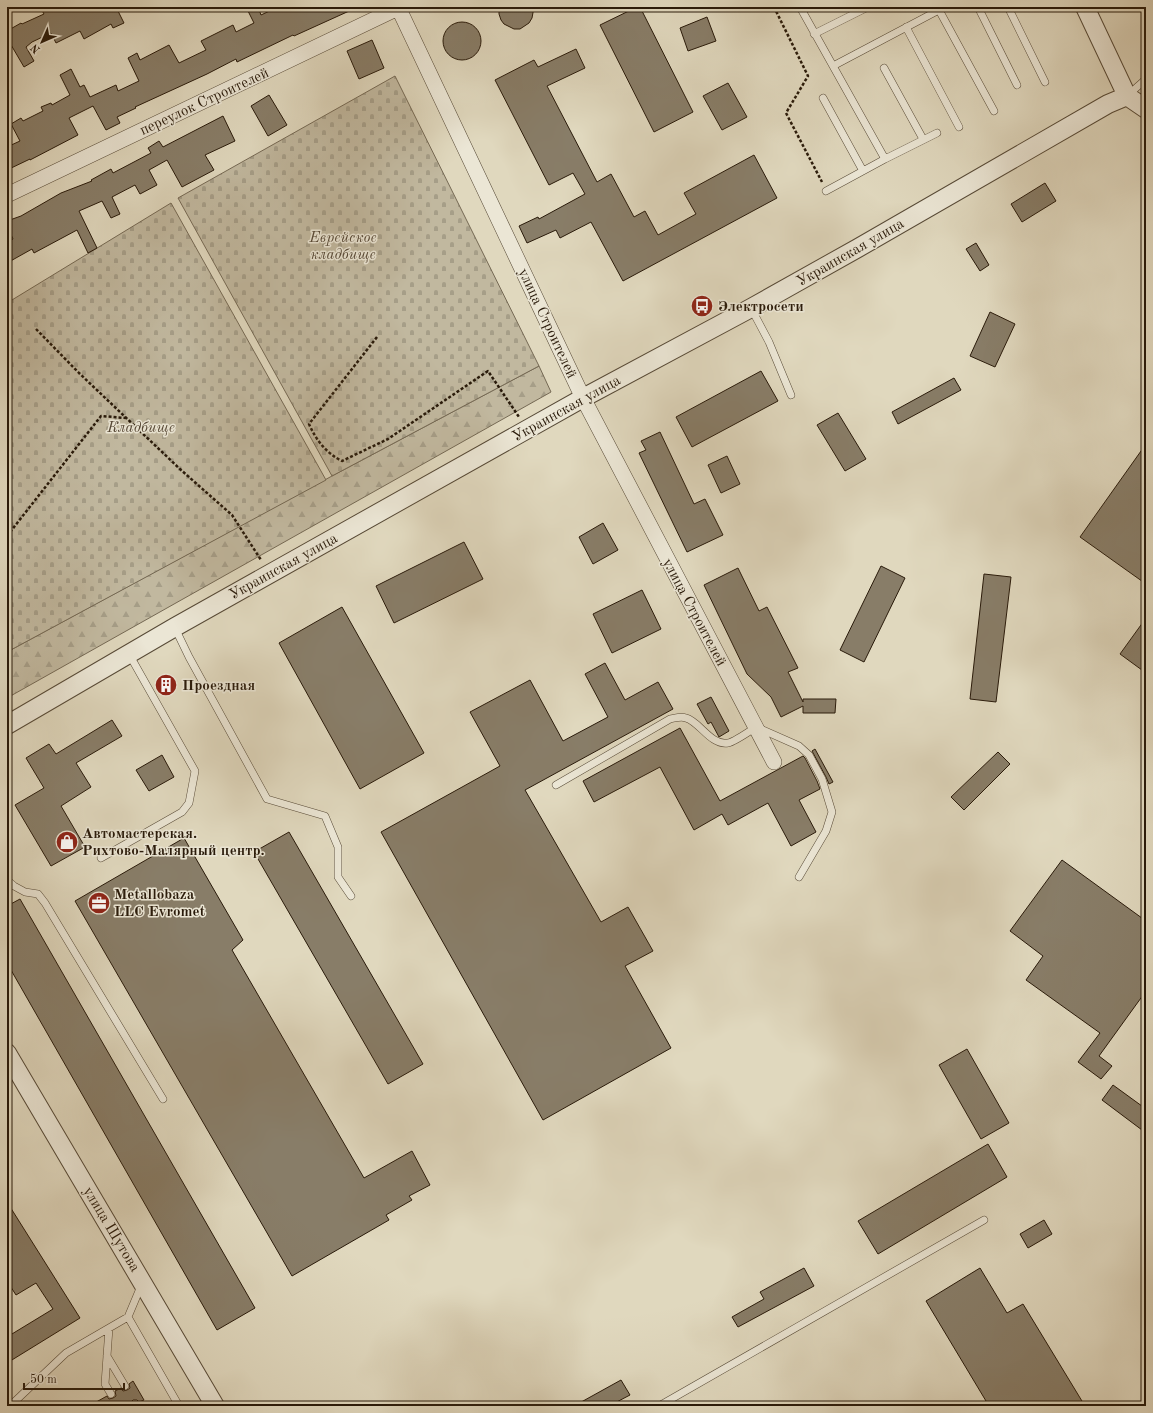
<svg xmlns="http://www.w3.org/2000/svg" width="1153" height="1413" font-family="'Old Standard TT',serif">
<style>
.forest{fill:url(#forest-firs);stroke:#756954}
.cemetery{fill:url(#cemetery-stones);stroke:#756954}
.building{fill:#887d68;stroke:#291a0a}
.lines{fill:none;stroke-linecap:round;stroke-linejoin:round}
.service-casing{stroke:#574a37;stroke-width:8}
.minor-casing{stroke:#574a37;stroke-width:16}
.tertiary-casing{stroke:#574a37;stroke-width:20}
.path{stroke:#291a0a;stroke-width:2.5;stroke-dasharray:3 2;stroke-linecap:butt}
.service{stroke:#ebe6d5;stroke-width:7}
.minor{stroke:#ebe6d5;stroke-width:15}
.tertiary{stroke:#ebe6d5;stroke-width:18}
.labels{text-anchor:middle;stroke-width:3;stroke-linejoin:round;paint-order:stroke}
.street-label{font-size:15px;fill:#291a0a;stroke:#ebe6d5}
.park-label{font-size:15px;font-style:italic;fill:#574937;stroke:#ebe6d5}
.poi-label{font-size:15px;font-weight:bold;fill:#291a0a;stroke:#ebe6d5;text-anchor:start}
</style>
<defs>
<pattern id="forest-firs" width="22" height="20" patternUnits="userSpaceOnUse"><rect width="22" height="20" fill="#c1b89f"/><path d="M5 1l3.5 6h-7zM16 11l3.5 6h-7z" fill="#a69e88"/></pattern>
<pattern id="cemetery-stones" width="16" height="16" patternUnits="userSpaceOnUse"><rect width="16" height="16" fill="#c1b89f"/><path d="M2 7V4a2 2 0 0 1 4 0v3zM10 15v-3a2 2 0 0 1 4 0v3z" fill="#a69e88"/></pattern>
</defs>
<rect width="100%" height="100%" fill="#e0d8be"/>
<filter id="stains"><feTurbulence type="fractalNoise" baseFrequency=".005" numOctaves="4"/><feColorMatrix values="0 0 0 0 .2 0 0 0 0 .09 0 0 0 0 .02 0 0 0 .5 -.17"/></filter>
<radialGradient id="worn" r=".72"><stop offset=".6" stop-color="#630" stop-opacity="0"/><stop offset="1" stop-color="#630" stop-opacity=".3"/></radialGradient>
<path class="forest" d="M539,366L551,392L7,698V652L332,476Z"/>
<path class="cemetery" d="M395,76L539,366L332,476L178,198Z
M171,203L326,480L7,652V303Z"/>
<path class="building" d="M40,7H116L124,23L113,28L111,24L84,39L80,31L56,43L51,33L32,42L26,47L34,61L24,67L7,38V31L21,23L22,24L44,14Z
M246,7H258L261,15L278,7H358L294,36L293,35L237,62L236,59L207,74L135,107L136,108L117,117L120,123L106,130L93,106L69,118L78,135L30,160V159L7,170V147L20,141L11,124L21,118L23,121L43,111L41,107L51,103L52,105L70,95L60,75L71,69L80,87L84,85L90,97L116,85L118,91L139,81L128,58L137,53L140,60L169,45L179,63L206,50L201,41L233,25L236,32L254,23Z
M499,7H534L532,18L529,23L520,29H514L504,24L501,20L499,14Z
M637,7H640L693,112L654,132L600,25Z
M707,17L716,41L688,51L680,28Z
M443 41a19 19 0 1 1 38 0a19 19 0 1 1-38 0Z
M372,40L384,68L359,79L347,51Z
M576,49L585,68L547,86L597,182L611,174L634,217L645,211L658,235L696,214L684,193L754,155L777,198L623,281L591,222L560,238L556,230L527,243L519,226L538,217L539,219L585,194L573,173L549,185L495,80L534,60L538,67Z
M728,83L747,117L722,130L703,96Z
M269,95L287,125L268,136L251,106Z
M223,116L235,141L205,155L214,170L182,187L167,160L149,170L157,185L140,194L135,185L112,197L120,214L111,218L102,201L79,211L97,248L88,253L77,230L34,253L32,249L7,263V243L13,239L7,226V221L21,216L61,193L92,181L91,180L111,169L113,173L151,153L148,148L159,141L163,147Z
M1045,183L1056,201L1022,222L1011,204Z
M976,243L989,265L980,271L966,249Z
M990,312L1015,324L995,367L970,356Z
M761,371L778,401L692,447L676,417Z
M954,378L961,390L898,424L892,412Z
M838,413L866,459L845,471L817,425Z
M660,432L694,504L705,499L723,535L687,552L639,453L646,450L641,441Z
M1146,444V584L1080,537Z
M727,456L740,484L721,493L708,465Z
M603,523L618,550L593,564L579,537Z
M464,542L483,579L394,623L376,586Z
M881,566L905,578L864,662L840,650Z
M738,568L759,611L767,607L798,668L788,672L803,702V699H836L835,713H803V706L781,717L771,697L747,674L704,585Z
M984,574L1011,577L996,702L970,699Z
M642,590L661,629L612,653L593,614Z
M342,607L424,753L360,789L279,643Z
M1146,618V673L1120,654Z
M605,663L625,700L658,682L673,709L525,790L601,922L628,907L653,951L625,966L671,1048L543,1120L381,832L500,766L470,712L530,680L563,741L608,717L585,674Z
M171,677L176,686L161,694L156,685Z
M711,697L729,731L719,737L711,722L708,724L697,704Z
M112,720L122,736L76,763L91,787L61,806L85,847L51,866L15,805L44,788L26,758L49,744L56,754Z
M680,728L720,801L803,756L805,758L817,781L820,789L799,800L816,832L791,846L768,803L728,825L722,814L694,830L660,767L594,802L583,781Z
M815,749L833,782L829,784L826,777L812,751Z
M998,752L1010,764L964,810L951,797Z
M162,755L174,777L149,791L136,770Z
M289,832L423,1064L388,1084L254,852Z
M184,838L243,940L232,950L364,1178L412,1151L430,1185L409,1196L412,1200L386,1215L389,1220L292,1276L75,901Z
M1062,860L1146,921V991L1099,1056L1112,1066L1101,1079L1078,1062L1100,1033L1026,980L1043,956L1010,931Z
M20,899L255,1308L217,1330L7,963V906Z
M967,1049L1009,1123L981,1139L939,1065Z
M1113,1085L1146,1109V1133L1102,1100Z
M988,1144L1007,1177L878,1254L858,1221Z
M7,1202L80,1318L7,1363V1337L53,1309L36,1283L16,1295L7,1281Z
M1044,1220L1052,1234L1028,1248L1020,1234Z
M804,1268L814,1286L738,1327L732,1317L764,1299L760,1292Z
M980,1268L1007,1313L1023,1304L1085,1406H989L926,1301Z
M621,1380L630,1395L609,1406H574Z
M133,1381L144,1400L139,1402L137,1400H133L130,1403V1406H89L107,1396L109,1399L113,1398L116,1396L115,1391L121,1388L123,1391L127,1390L130,1388L129,1384Z"/>
<g class="lines">
<g class="service-casing">
<path id="service" d="M800,7L885,159
M978,7L1017,85
M1008,7L1045,82
M939,10L994,111
M906,27L959,127
M814,34L868,7
M833,66L939,10L940,7
M884,68L923,139
M1127,96L1146,79
M823,98L863,171
M826,191L885,159L937,133
M751,308L769,342L791,395
M175,628L189,657L267,799L325,816L338,847V877L351,896
M556,785L670,719C676,718 681,716 686,718C699,721 711,746 728,743C734,742 750,731 756,727L799,746L809,755L822,779L832,812L826,831L799,877
M101,858L182,812L189,803L195,771L129,654
M7,880L14,886L25,892L38,894L45,903L163,1099
M141,1286L128,1317L179,1406
M107,1356L125,1386
M111,1394L105,1384L109,1328L128,1317
M135,1405L136,1406
M10,1406L66,1353L109,1328
M659,1406L984,1220"/>
</g>
<g class="minor-casing">
<path id="minor" d="M398,7L583,398L774,762
M7,195L400,7"/>
</g>
<g class="tertiary-casing">
<path id="tertiary" d="M1085,7L1127,96L1146,109
M7,725L175,627L583,398L751,308L858,248L1108,104L1127,96
M7,1053L215,1406"/>
</g>
<path class="path" d="M774,7L808,76L786,113L822,182
M36,329L79,373L181,470L232,515L261,560
M377,337L309,424C316,440 326,453 342,461L388,439L488,371L519,417
M7,536L101,416L126,418"/>
<use href="#service" class="service"/>
<use href="#minor" class="minor"/>
<use href="#tertiary" class="tertiary"/>
</g>
<defs>
<g id="bus-disc" transform="scale(1.15)"><circle r="9.5" fill="#8f2418" stroke="#ebe6d5"/><path d="M-5-6H5V4H4V6H2V4H-2V6H-4V4H-5ZM-3.5-4V0h7V-4ZM-3.5 1.2v1.5H-2V1.2ZM2 1.2v1.5H3.5V1.2Z" fill="#fff"/></g>
<g id="building-disc" transform="scale(1.15)"><circle r="9.5" fill="#8f2418" stroke="#ebe6d5"/><path d="M-4-6H4V6H1V3H-1V6H-4ZM-2.5-4.3h1.7v1.8h-1.7ZM.8-4.3h1.7v1.8H.8ZM-2.5-1h1.7V.8h-1.7ZM.8-1h1.7V.8H.8Z" fill="#fff"/></g>
<g id="shop-disc" transform="scale(1.15)"><circle r="9.5" fill="#8f2418" stroke="#ebe6d5"/><path d="M-5-2.5h2.3a2.7 3.5 0 0 1 5.4 0H5L5.5 6h-11ZM-1.5-2.5h3a1.5 2.3 0 0 0-3 0Z" fill="#fff"/></g>
<g id="office-disc" transform="scale(1.15)"><circle r="9.5" fill="#8f2418" stroke="#ebe6d5"/><path d="M-6-3h4V-5.5h4V-3h4V5H-6ZM-1-4.5V-3h2v-1.5ZM-6 0V1H6V0Z" fill="#fff"/></g>
</defs>
<g fill-rule="evenodd">
<use href="#bus-disc" x="702" y="306"/>
<use href="#building-disc" x="166" y="685"/>
<use href="#shop-disc" x="67" y="842"/>
<use href="#office-disc" x="99" y="903"/>
</g>
<g class="labels">
<g class="street-label">
<text transform="translate(204 101) rotate(-25)" y="5">переулок Строителей</text>
<text transform="translate(850 252) rotate(-30)" y="5">Украинская улица</text>
<text transform="translate(548 323) rotate(65)" y="5">улица Строителей</text>
<text transform="translate(566 408) rotate(-29)" y="5">Украинская улица</text>
<text transform="translate(283 566) rotate(-29)" y="5">Украинская улица</text>
<text transform="translate(695 612) rotate(62)" y="5">улица Строителей</text>
<text transform="translate(112 1229) rotate(59)" y="5">улица Шутова</text>
</g>
<g class="park-label">
<text x="343" y="242">Еврейское<tspan x="343" dy="17">кладбище</tspan></text>
<text x="141" y="432">Кладбище</text>
</g>
<g class="poi-label">
<text x="718" y="311">Электросети</text>
<text x="182" y="690">Проездная</text>
<text x="82" y="838">Автомастерская.<tspan x="82" dy="17">Рихтово-Малярный центр.</tspan></text>
<text x="114" y="899">Metallobaza<tspan x="114" dy="17">LLC Evromet</tspan></text>
</g>
</g>
<rect width="1153" height="1413" fill="none" stroke="#e0d8be" stroke-width="24"/>
<rect x="8" y="8" width="1137" height="1397" fill="none" stroke="#291a0a" stroke-width="2"/>
<rect x="12" y="12" width="1129" height="1389" fill="none" stroke="#291a0a"/>
<g transform="translate(42 42) rotate(225)" stroke="#ebe6d5" stroke-width="3" paint-order="stroke">
<path d="M0-3L7 15L0 10L-7 15Z" fill="#291a0a"/>
<text y="-6" font-size="11" font-weight="bold" text-anchor="middle" fill="#291a0a">N</text>
</g>
<path d="M24 1383v6h100v-6" fill="none" stroke="#291a0a" stroke-width="2"/>
<text x="30" y="1383" font-size="12" fill="#291a0a" stroke="#ebe6d5" stroke-width="3" paint-order="stroke">50 m</text>
<rect width="100%" height="100%" filter="url(#stains)"/>
<rect width="100%" height="100%" fill="url(#worn)"/>
</svg>
